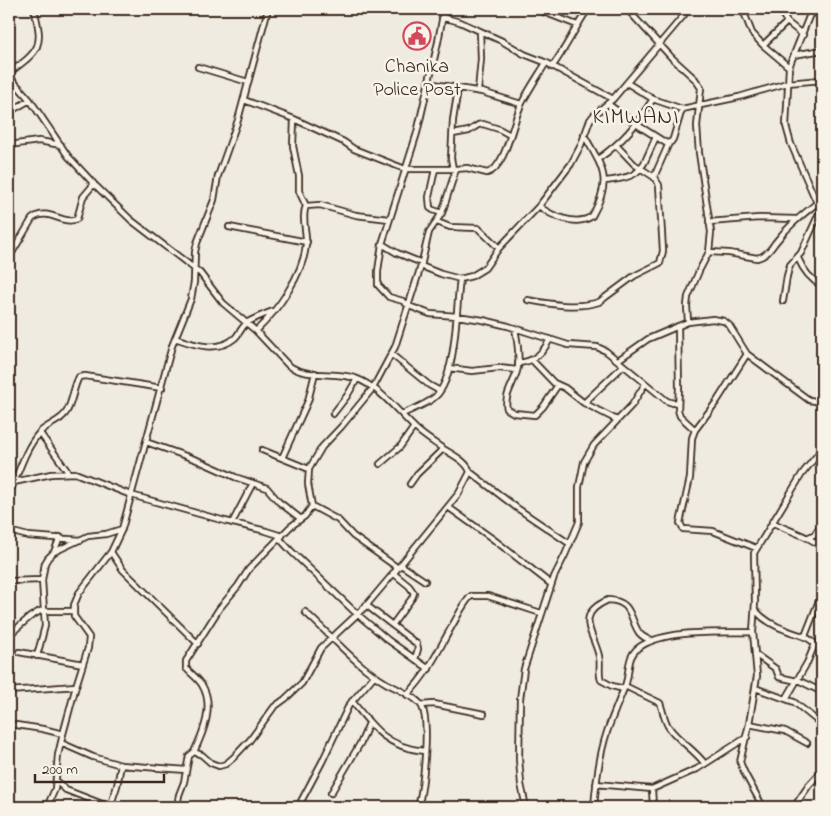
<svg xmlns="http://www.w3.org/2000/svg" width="831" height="816" font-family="'Indie Flower',sans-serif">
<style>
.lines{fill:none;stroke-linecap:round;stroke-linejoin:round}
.street-casing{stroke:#3b2a1e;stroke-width:8}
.street{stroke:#f7f3e8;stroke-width:4.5}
.labels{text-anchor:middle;stroke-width:5;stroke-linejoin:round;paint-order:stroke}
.poi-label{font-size:20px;fill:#3b2a1e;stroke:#f7f3e8}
.quarter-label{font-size:22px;letter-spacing:1px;fill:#3b2a1e;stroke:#f7f3e8}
</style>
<rect width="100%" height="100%" fill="#efebe0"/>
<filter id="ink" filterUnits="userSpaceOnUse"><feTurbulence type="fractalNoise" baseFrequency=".02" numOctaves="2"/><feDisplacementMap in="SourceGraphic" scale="10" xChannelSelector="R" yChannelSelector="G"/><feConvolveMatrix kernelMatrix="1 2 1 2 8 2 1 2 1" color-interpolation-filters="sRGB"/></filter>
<g filter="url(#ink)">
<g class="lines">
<g class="street-casing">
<path id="street" d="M444,9L438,42L417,133L382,244L378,271V285L389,297L403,301L409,306L430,314L457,316L483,320L508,326L568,345L597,347L606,351L667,401L673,403L678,402
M536,9L577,25
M627,9L672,58L695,79L701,88L697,126L699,153L711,232L709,252L699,271L688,297L687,306L688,322
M779,9L787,22L803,35
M812,9L789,67L786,126L791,144L817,203
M743,10L752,33L763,45L789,67
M811,13L822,14
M442,17L460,22L502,41L524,54L547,63L613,99
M763,45L787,22
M794,55L822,50
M198,67L248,82
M552,67C566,48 575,28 588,9
M9,73C40,50 44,47 34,9
M9,76L30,100L68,156L94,184L131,220L200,273L223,303L256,331L288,365C307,379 334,371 355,378C380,387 396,410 414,427C422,435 432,441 442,448C451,454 467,461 470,472L459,493L398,568L365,607L321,648L302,683L285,699L274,707L250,740L234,757L226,764L219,766L211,763L202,755L194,752L189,756L184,782L179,795L177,807
M428,83L482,92L521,104
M627,83L653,99L682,109L739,97L787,83L822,80
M478,91L481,59L480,31
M244,100L294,119L344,142L354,149L405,169H456
M608,104L636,124L666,143L671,142L673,139L682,109
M9,112L30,100
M294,119L293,146L299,176V191L306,206
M453,134L469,131L478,125L483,124L499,129L510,135
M9,145L39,141L61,145
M598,159C624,141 636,125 653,99
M435,169L429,197L430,208L433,210L442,213
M453,169L451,158L453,120L458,89
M654,177L669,143
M605,181C644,177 641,169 656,137
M539,206C551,216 577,227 592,216C613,179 603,169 584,135
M437,222L450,227L478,228L499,248
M709,222L759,218L796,219
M229,227L307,242
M382,244L397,253L422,263
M709,252L729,253L757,258C766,256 770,250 775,243C787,227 801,216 817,203L822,201
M9,258L32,219C48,206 63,226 77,219L83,197L94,184
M798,258C803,270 811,280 822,286
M421,266L441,274L460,279L472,276L485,268L499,248L539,206L571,164L581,145L590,120L594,115L613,99L684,15L687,9
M528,300C550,304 577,309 599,302L634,276L660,263L663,251L659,185L654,177L634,164L617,146
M783,301L787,276L790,265L801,253L822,207
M678,326L679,388L678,410L680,416L695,430
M515,328C517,340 520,355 518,367C516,381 503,395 507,409L514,413L535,415L543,407L558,385
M256,331C277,311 304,274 306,244C307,232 301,217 306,206L320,205L356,215L389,219
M175,338C195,345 217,353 235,338C240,333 242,326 248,322C255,318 265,314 273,311
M391,354L429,385L440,391
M747,354L717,401L695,430L692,438L690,478L680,523L683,529L713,531L756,548
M532,360L554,383L565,388L584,403L617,420
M618,360L648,339L688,322L713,319L724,321L729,325L747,354L809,400L822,402
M518,363C534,362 543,353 550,339
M449,368L472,371L499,368L517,370
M584,403L623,366
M333,414L347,396L357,379
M402,414C413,409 428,404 436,396C457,376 456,306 460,279
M40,433L68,472
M146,442L197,460L235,477L267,488L279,502L301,519
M262,450L309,469
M282,458L308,401L315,373
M380,464L400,447L414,427
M470,472L517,508L570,544
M14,482L51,474L75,473L131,495L225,521L266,531L282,536
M410,484L417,474L443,449
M9,494C19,473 24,450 40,432C48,424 62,421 67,411C73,400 73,388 79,377L85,376L162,388
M312,506L338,520L353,536L398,568
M448,507L493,539L551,584
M772,522C789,532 807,534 822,547
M232,523L253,483
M9,531L28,536L81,540
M809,537L815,534L822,523
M280,539L291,551L357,614L388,640L429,669
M54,552L60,537
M111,552L123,570L198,644
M401,565L425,581
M9,581L42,580
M366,605L417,644L418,649L415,659
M755,610C763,619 774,626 786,630C797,635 807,635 815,644L807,663L786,699
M305,612C331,635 355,665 386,683C395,688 415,696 421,705C431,720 423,789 418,807
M393,624L412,598L414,593L409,586L393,573
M9,635L30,617L40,611H74
M805,636L818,603L822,600
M19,652L83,664
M755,654L776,669L779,677L797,681
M37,656L45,626L42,580L45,563L48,558L54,552L88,536L106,534L122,529
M798,680L822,692
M625,686L660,703C663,711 664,719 668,726C678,741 694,749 705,764
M755,688L794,702L821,724
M624,689L612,686L601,680C598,673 601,664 599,656C593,631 574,615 608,600C632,601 629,616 638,631C640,636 646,638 651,641
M9,691L76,686
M407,695C428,674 438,651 452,626C458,616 463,604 471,596H488L541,613
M352,701C374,729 387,747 424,751
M421,705L434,704L484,714
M9,724L43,729L63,734
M749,724L785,731L807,743
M61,743L93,757L121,765L186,770
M194,752C203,733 215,706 202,685C198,678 191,674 186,668V661L219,609L238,586L249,569L290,527L305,516L312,506L308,484L309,469L322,447L341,427L373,388L395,347L421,266L429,232L442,213L456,169L467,168L487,173C506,169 513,119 522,103C529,89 538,76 546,63
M56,781L66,790L110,807
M596,784L652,789L697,769L747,737
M652,789L653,807
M331,793L361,742L369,723
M47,807L55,789L58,755L63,734L76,686L88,648L89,637L74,616V605L79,593L111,552L122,529L172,346L191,299L194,282L195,252L197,243L214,200L218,176L238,120L268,9
M110,807L117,786L121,765
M298,807L322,762L349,705L374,676
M526,807L521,784L519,759L520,699L524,669L554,577L565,555L579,522V487L584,462L594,445L632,405L645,384
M594,807C596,782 599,756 607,732C612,717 619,701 625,686C631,671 625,656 641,646C668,629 721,633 753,632
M763,807L745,774L740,762L749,724L757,676L753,632L755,602L754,553L802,474L822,449
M794,807L809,785L822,771"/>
</g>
<use href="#street" class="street"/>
</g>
</g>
<defs>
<g id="civic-ring" transform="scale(1.4375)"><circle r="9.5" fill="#f7f3e8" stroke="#d1495b" stroke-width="1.5"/><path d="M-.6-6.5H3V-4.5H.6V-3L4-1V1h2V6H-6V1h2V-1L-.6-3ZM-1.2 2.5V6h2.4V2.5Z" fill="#d1495b"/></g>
</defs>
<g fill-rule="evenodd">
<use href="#civic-ring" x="417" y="36"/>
</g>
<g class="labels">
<g class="poi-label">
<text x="417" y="72">Chanika<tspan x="417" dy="23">Police Post</tspan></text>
</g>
<g class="quarter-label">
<text x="636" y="123">KIMWANI</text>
</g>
</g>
<rect width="831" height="816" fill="none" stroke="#f7f3e8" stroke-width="30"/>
<rect x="15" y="15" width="801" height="786" fill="none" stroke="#3b2a1e" stroke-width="2" filter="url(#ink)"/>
<path d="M35 774v8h129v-8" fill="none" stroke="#3b2a1e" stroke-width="2.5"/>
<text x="42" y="774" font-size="15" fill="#3b2a1e" stroke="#f7f3e8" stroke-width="4" paint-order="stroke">200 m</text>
</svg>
